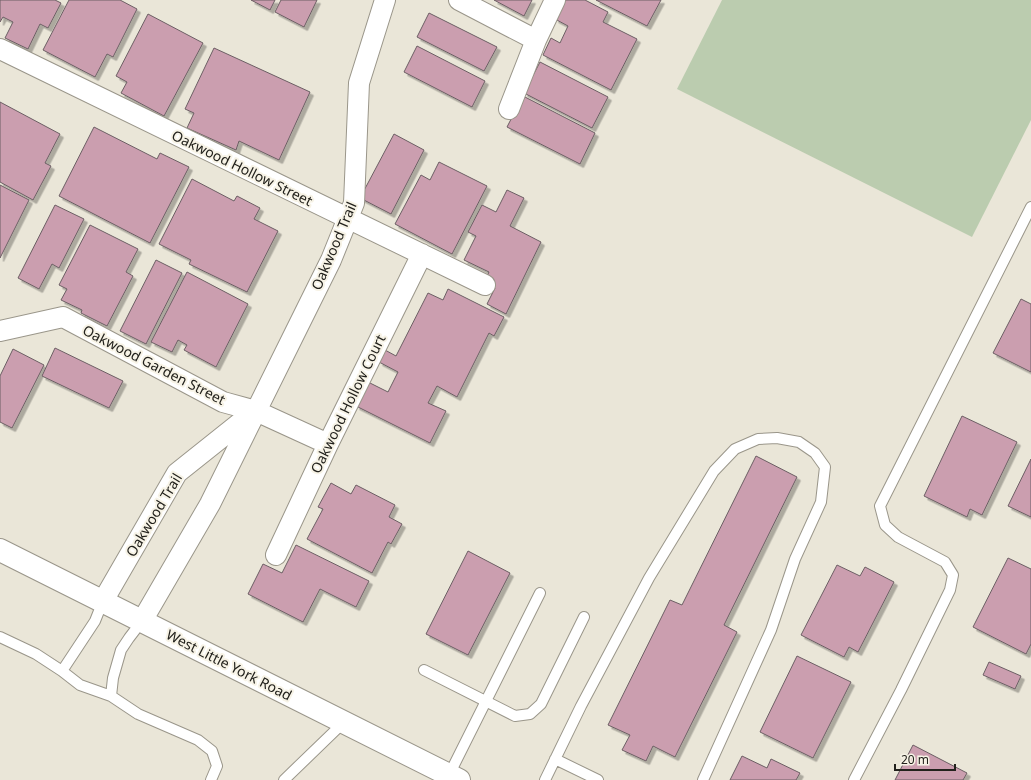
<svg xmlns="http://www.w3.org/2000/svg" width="1031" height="780" font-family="'Noto Sans',sans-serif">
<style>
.green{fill:#bbccaf}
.building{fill:#cb9eaf;stroke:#6c5f64;filter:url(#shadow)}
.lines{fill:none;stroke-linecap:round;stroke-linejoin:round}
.service-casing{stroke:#9a968a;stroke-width:12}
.minor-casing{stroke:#9a968a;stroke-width:22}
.secondary-casing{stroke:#9a968a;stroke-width:24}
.service{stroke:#fff;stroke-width:10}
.minor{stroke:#fff;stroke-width:20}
.secondary{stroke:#fff;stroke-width:22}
.labels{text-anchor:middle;stroke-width:4;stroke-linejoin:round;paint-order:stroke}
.street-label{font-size:14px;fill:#22211c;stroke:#f7f3e6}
</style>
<defs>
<filter id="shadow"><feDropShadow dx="3.5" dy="3.5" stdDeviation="0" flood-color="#0004"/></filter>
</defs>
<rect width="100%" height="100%" fill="#eae6d8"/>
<path class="green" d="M722,0H1031V120L972,237L677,89Z"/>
<path class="building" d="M0,0H55L61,3L48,28L40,24L28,49L5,38L13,22L3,17L0,22Z
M69,0H120L137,9L113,57L107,54L95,77L43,50Z
M251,0H275L270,10Z
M281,0H317L304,27L275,12Z
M494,0H532L524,16Z
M565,0H585L608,12L603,22L637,39L611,90L543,55L551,38L560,43L568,26L555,19Z
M596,0H661L647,26Z
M429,13L497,47L484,71L417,37Z
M148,14L203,43L164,116L121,93L127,82L116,76Z
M417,46L485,81L472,107L404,72Z
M214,48L310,92L279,160L239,141L236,150L187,128L194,113L185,109Z
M540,62L608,97L592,128L524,93Z
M523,96L595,133L580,164L507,127Z
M0,102L60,134L45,163L51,166L33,200L0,182Z
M94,127L157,159L160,153L189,167L150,243L59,196Z
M394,134L424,150L391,214L360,198Z
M439,162L487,186L452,254L395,224L421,175L430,180Z
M192,179L234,201L237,196L260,208L254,219L278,231L247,292L189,264L191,260L159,244Z
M0,185L29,200L0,258Z
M507,190L524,198L510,226L541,242L506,314L487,304L495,288L484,282L489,272L464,260L476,236L468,232L482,205L496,212Z
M55,205L84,219L59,268L52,264L39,289L18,278Z
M90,225L138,249L126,272L133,276L107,326L81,313L82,310L61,300L67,289L59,285Z
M156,260L182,273L146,344L120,331Z
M187,272L248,304L216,367L184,350L187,345L178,340L172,352L151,342Z
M448,289L504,317L494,336L489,333L457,397L437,386L428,403L446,411L430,443L356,406L368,382L388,392L398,372L379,362L385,350L396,356L428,293L443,300Z
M1021,299L1031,304V372L993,353Z
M55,348L123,381L109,408L42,376Z
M13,349L44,365L12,428L0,422V376Z
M962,416L1017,442L982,515L970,509L967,517L924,496Z
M756,456L797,477L724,625L737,632L675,757L653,746L646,761L622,750L630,735L608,725L670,600L682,605Z
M1031,459V517L1008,506Z
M331,483L351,494L356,485L395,505L389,517L402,524L391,544L388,542L372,573L307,539L323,509L318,507Z
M296,545L369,581L356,607L320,589L303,622L248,594L263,564L282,573Z
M468,551L510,573L468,655L426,634Z
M1008,558L1031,569V644L1026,654L973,627Z
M837,565L860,576L865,567L894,582L858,652L849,647L844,657L801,635Z
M797,656L851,682L813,758L760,732Z
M989,662L1021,676L1015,689L983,675Z
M913,745L967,773L963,780H895Z
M742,756L767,768L771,759L800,773L796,780H730Z"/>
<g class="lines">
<g class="service-casing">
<path id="service" d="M0,637L36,654L62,671L80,685L111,696L138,714L198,740L212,751L217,766L211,780
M424,670L515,716L530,714L541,704L584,617
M62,671L95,621L103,601
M111,696L113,678L121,650L129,638L142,621
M555,759L598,780
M449,775L540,593
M284,780L343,723
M545,780L581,706L649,578L714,471L735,449L758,439L777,438L799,442L815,453L825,467L821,502L795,559L771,630L703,780
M854,780L901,690L950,590L953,575L945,562L898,537L885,525L880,506L1031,207"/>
</g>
<g class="minor-casing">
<path id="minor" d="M459,0L536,40
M0,49L485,285
M509,109L536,40L555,0
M0,331L63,317L223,402L256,411L328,444
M276,555L328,444L422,254
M103,601L177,473L251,414
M142,621L210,504L331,260L354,203L359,83L385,0"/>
</g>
<g class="secondary-casing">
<path id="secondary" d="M0,550L459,780"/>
</g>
<use href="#service" class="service"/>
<use href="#minor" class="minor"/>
<use href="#secondary" class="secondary"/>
</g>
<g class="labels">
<g class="street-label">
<text transform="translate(242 168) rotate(26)" y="5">Oakwood Hollow Street</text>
<text transform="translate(334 246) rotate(-67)" y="5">Oakwood Trail</text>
<text transform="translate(154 365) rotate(27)" y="5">Oakwood Garden Street</text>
<text transform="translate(348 404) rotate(-64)" y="5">Oakwood Hollow Court</text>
<text transform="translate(154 515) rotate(-59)" y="5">Oakwood Trail</text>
<text transform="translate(229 665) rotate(27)" y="5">West Little York Road</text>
</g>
</g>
<path d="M895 764v6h60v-6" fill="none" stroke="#22211c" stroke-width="2"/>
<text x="901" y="764" font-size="12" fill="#22211c" stroke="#f7f3e6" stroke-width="3" paint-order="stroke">20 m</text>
</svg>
